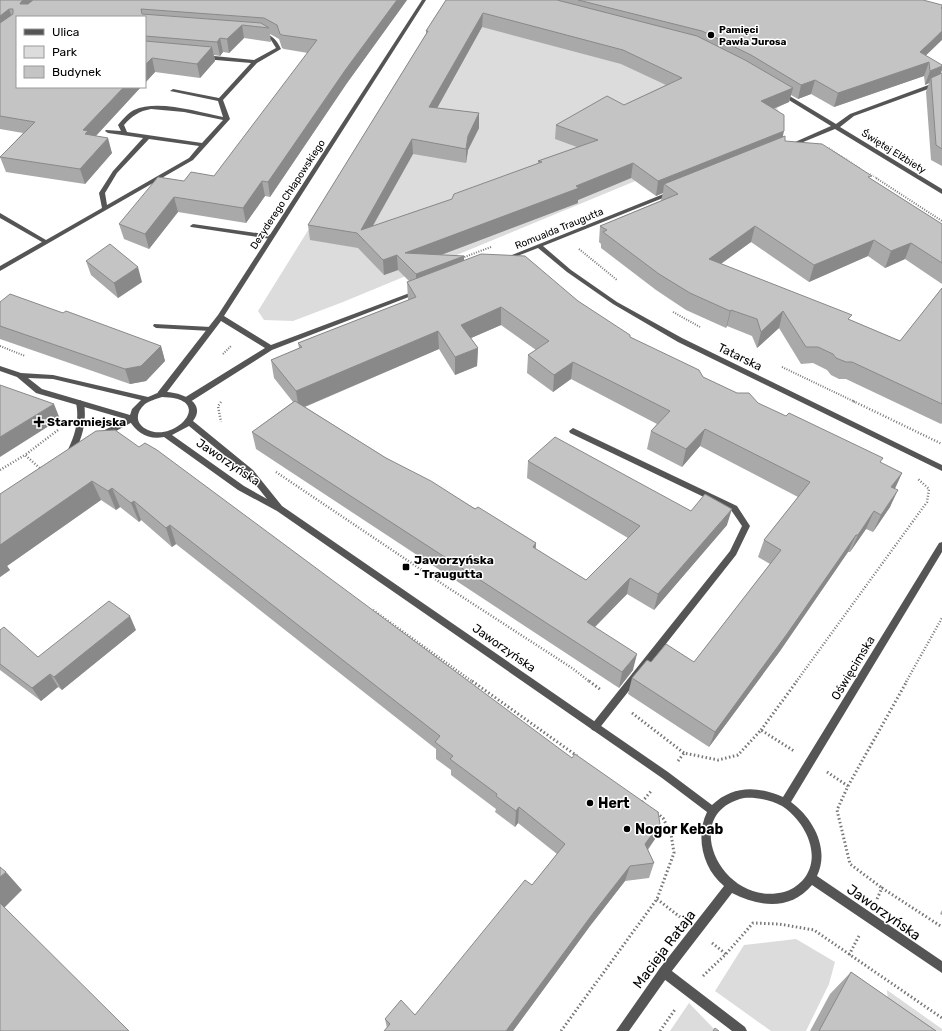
<svg xmlns="http://www.w3.org/2000/svg" width="942" height="1031" font-family="Rubik,sans-serif">
<style>
.green{fill:#dcdcdc}
.lines{fill:none;stroke-linecap:round;stroke-linejoin:round}
.path-far3{stroke:#777;stroke-width:1.5;stroke-dasharray:0.5 1.5;stroke-linecap:butt}
.path-far2{stroke:#777;stroke-width:2;stroke-dasharray:1 1.5;stroke-linecap:butt}
.path-far1{stroke:#777;stroke-width:2.5;stroke-dasharray:1 2;stroke-linecap:butt}
.path{stroke:#777;stroke-width:3;stroke-dasharray:1.5 2.5;stroke-linecap:butt}
.service{fill:#555;fill-rule:evenodd}
.minor{fill:#555;fill-rule:evenodd}
.tertiary{fill:#555;fill-rule:evenodd}
.wall{fill:#a9a9a9;fill-rule:evenodd}
.shaded-wall{fill:#898989}
.building{fill:#c4c4c4;stroke:#898989;fill-rule:evenodd}
.poi-dot{fill:#000;stroke:#fff;stroke-width:1.5}
.labels{text-anchor:middle;stroke-width:3;stroke-linejoin:round;paint-order:stroke}
.far-poi-label{font-size:10px;font-weight:bold;fill:#000;stroke:#fff;text-anchor:start}
.far-street-label{font-size:10px;fill:#000;stroke:#fff}
.street-label{font-size:12px;fill:#000;stroke:#fff}
.poi-label{font-size:12px;font-weight:bold;fill:#000;stroke:#fff;text-anchor:start}
.near-poi-label{font-size:14px;font-weight:bold;fill:#000;stroke:#fff;text-anchor:start}
.near-street-label{font-size:14px;fill:#000;stroke:#fff}
</style>
<rect width="100%" height="100%" fill="#fff"/>
<path class="green" d="M451,0L774,102L783,120L343,302L293,321L264,320L258,311Z
M796,939L835,962L829,984L806,1031H771L715,991L744,945Z
M887,990L942,1029V1031H924L888,1005Z
M689,1003L716,1031H670Z"/>
<g class="lines">
<path class="path-far3" d="M829,148L860,168
M870,174L878,179"/>
<path class="path-far2" d="M876,178L942,221
M579,249L617,280
M462,258L491,247
M673,312L700,327
M0,346L25,356
M223,354L231,346
M782,367L855,402"/>
<path class="path-far1" d="M853,401L942,444
M221,402L218,406L221,422
M0,470L25,455
M42,470L25,455L58,430
M276,472L447,587L572,668L590,682
M373,610L473,682
M796,682L927,502L929,489L918,479
M906,682L942,618"/>
<path class="path" d="M472,681L577,756
M589,681L601,690
M632,713L684,753
M761,730L797,681
M678,761L684,753L718,760L738,755L761,730L794,751
M827,772L848,786L837,810L850,864L882,888
M848,786L907,681
M642,802L652,790
M657,899L680,917
M877,899L882,888L942,927
M712,943L726,954
M849,955L859,936
M703,976L726,954L753,923L779,924L814,930L942,1018
M561,1031L657,899L674,853L671,834L663,818L656,812
M660,1031L676,1008"/>
<path class="service" d="M260,33C271,33 277,40 281,49L257,63L223,100L230,119L193,160L0,271V266L42,242L0,218V213L46,240L102,208L99,193L113,171L143,138L108,133L105,131L106,130L121,131L118,125C123,119 128,113 134,110C157,99 199,112 223,117L218,101L170,91L173,89L219,98L251,63L204,59L201,57L204,55L254,60L276,48L271,40L260,35ZM151,109L184,112L223,120L202,143L127,132L124,125C132,116 139,111 151,109ZM149,139L199,146L189,158L107,205L105,193L117,173Z
M193,224L271,235L274,237L271,239L191,227L190,226Z
M154,324L211,327L214,329L211,331L156,328L153,326Z
M573,428L737,506L750,526L736,555L598,730L595,731L592,730L590,727L592,724L730,551L742,526L731,510L570,433L569,431Z
M664,967L668,968L745,1027L747,1031H732L660,976L659,972L660,968Z"/>
<path class="minor" d="M422,0H426L224,316L271,345L415,291H419V293L272,350L190,402H184L183,400L184,398L265,348L221,321L164,396H158L157,394L158,392L218,315Z
M942,80V84L854,116L840,127L942,189V194L835,129L791,147L786,146L831,126L779,94V92H783L836,124L850,114Z
M671,191L674,193L673,194L543,246L571,270L617,302L682,338L942,465V471L678,342L613,304L567,272L538,248L507,260H503L502,259Z
M80,400L84,403C87,422 82,439 73,456L70,457L66,454C74,437 80,422 76,403Z
M133,415L137,418L136,420L105,437H99L98,435L99,433Z"/>
<path class="tertiary" d="M0,366L21,373L53,375L148,397C153,395 158,392 163,392C178,391 208,401 193,421L253,470L282,506L668,772L712,805C733,785 758,786 783,797L939,543L942,542V552L791,802C813,818 830,849 817,876L942,961V973L812,885C790,911 760,907 732,893L668,976L629,1031H616L660,968L724,886C703,869 695,837 707,812L662,778L277,511L238,490L164,437C148,440 137,433 129,420L36,393L17,377L0,371ZM28,378L53,379L141,400L132,409L130,415L42,389ZM162,397C217,398 175,443 148,430C135,424 135,413 145,404C149,401 156,399 162,397ZM189,426L247,474L267,499L244,486L172,435ZM744,798C756,797 771,800 782,806C805,821 824,857 802,881C797,886 791,890 784,892C722,908 677,813 744,798Z"/>
</g>
<path class="wall" d="M0,0H407L347,83L270,197L265,196L246,223L178,212L149,249L124,239L119,224L184,181L214,176L308,53L284,49L282,48L279,39L270,34L271,42L244,38L229,53L223,52L220,56L214,55L215,61L200,78L155,72L145,83V17L17,87H141L96,136L112,153L85,184L6,172L0,157L23,133L0,129Z
M446,0H923L926,56L941,74L942,73V166L931,160L926,92L929,83L925,85L924,76L834,107L811,94L798,99L791,95L789,102L774,109L783,137L785,141L871,179L942,224V284L905,259L885,268L868,256L809,282L751,242L721,264L850,320L900,341L942,288V423L941,424L846,379H839L831,375L827,370L813,363L801,364L779,328L757,348L752,336L727,326L726,328L686,310L656,290L601,248V244L599,242L600,226L662,200H661L663,193L656,196L631,178L578,200V203L441,255L464,256V260L578,301L630,337L703,377L902,473L895,489L890,507L873,532L866,529L850,552H848L780,651L709,747L628,694L632,678L651,662H694L770,564L758,557L764,540L798,497L700,446L682,467L647,449L651,431L657,424L571,379L553,392L527,373L528,355L536,350L501,325L471,338L478,348L477,366L455,375L439,349L305,407L386,458L536,543L535,549L586,580L628,538L527,478L528,461L691,511L727,525L654,610L627,594L595,627L633,670L619,688L256,449L252,432L293,402L274,378L271,360L299,348L298,343L408,300L407,282L409,281L398,270L384,275L358,248L310,240L308,225L426,34V31ZM482,27L621,64L666,85L624,105L556,125L555,139L577,147L538,161V163L452,199L373,226L413,154L466,163L468,150L479,128V113L437,108Z
M86,261L142,282L118,298L91,275Z
M0,302L161,346L165,361L146,381L130,384L0,339Z
M96,431L660,824L655,839L648,850L654,863L649,878L625,881L590,926L513,1031H384L387,1028L385,1019L415,1015L532,885L557,854L518,823L515,827L495,812L496,809L451,775V770L436,759V749L176,544L172,547L141,520L139,522L120,507L116,510L101,500L7,566L10,570L0,577V494Z
M0,630L38,657L136,630L62,690L58,687L41,701L0,670Z
M942,910V915L940,914Z
M851,972L936,1031H810L830,994Z"/>
<path class="shaded-wall" d="M23,0H45L25,16L20,4L21,2Z
M397,0H407L347,83L270,197L268,182L346,69Z
M9,9L14,23L0,34V16Z
M483,13L482,27L430,121L429,107Z
M242,25L244,38L229,53L227,39Z
M942,31V40L915,66L920,52Z
M220,38L223,52L220,56L217,42Z
M212,47L215,61L200,78L197,64Z
M152,58L155,72L145,83V65Z
M929,62L924,76L834,107L838,93Z
M942,66V70L939,80L931,78L929,83L925,85L930,71Z
M815,80L811,94L798,99L801,85Z
M124,87H141L91,141L93,146L83,130Z
M793,88L789,102L758,115L761,101Z
M479,113V128L468,150L466,163V149L468,136Z
M784,131L781,145L664,184L663,193L656,196L658,181Z
M108,138L112,153L85,184L80,169Z
M412,139L413,154L364,241L361,230Z
M633,163L631,178L578,200V203L409,267L405,253L576,186Z
M262,181L265,196L246,223L243,208Z
M174,197L178,212L149,249L145,234Z
M755,226L751,242L705,275L709,259Z
M874,240L868,256L809,282L814,265Z
M911,243L905,259L885,268L891,251Z
M397,255L398,270L384,275L383,260Z
M464,256V271L416,289V274Z
M138,267L142,282L118,298L114,283Z
M501,307V325L462,342L461,325Z
M731,310L727,326L726,328L730,311Z
M783,311L779,328L757,348L761,332Z
M438,331L439,349L299,409L296,391Z
M161,346L165,361L146,381L130,384L125,369Z
M478,348L477,366L455,375V357Z
M573,362L571,379L553,392L554,375Z
M54,404L60,419L0,457V437Z
M705,429L700,446L682,467L686,449Z
M902,473L894,490L891,487Z
M92,481L101,500L7,566L10,570L0,577V545Z
M112,488L120,507L116,510L108,491Z
M898,490L890,507L873,532L881,515Z
M134,501L141,520L139,522L131,503Z
M732,509L727,525L654,610L658,594Z
M874,511L866,529L850,552L858,535Z
M170,525L176,544L172,547L166,528Z
M856,535L848,552L780,651L709,747L715,732Z
M536,543L535,560L533,547Z
M630,578L627,594L584,638L587,622Z
M130,616L136,630L62,690L54,677Z
M637,654L633,670L619,688L622,672Z
M50,674L58,687L41,701L32,688Z
M519,807L518,823L515,827L516,811Z
M660,824L655,839L640,859L645,844Z
M630,866L625,881L590,926L513,1031H506L594,912Z
M6,872L22,890L4,908L0,904V877Z"/>
<path class="building" d="M0,0H23L21,2L20,4H28L33,0H397L346,69L268,182L262,181L243,208L174,197L145,234L119,224L158,177L184,181L191,172L214,176L317,40L282,35L280,34L277,25L264,18L141,9L142,14L261,23L269,28L242,25L227,39L220,38L217,42L145,36V17H17V87H124L83,130L88,131L85,134L108,138L80,169L0,157L35,122L0,116V23L13,14V9H9L0,16Z
M446,0H557L697,36L745,60L793,88L761,101L784,115V131L658,181L633,163L576,186L579,188L405,253L464,256L416,274L397,255L383,260L357,233L308,225L428,31H426ZM483,13L623,50L682,78L624,105L607,96L556,125L598,140L538,161L542,162L454,194L452,199L361,230L412,139L466,149L468,136L479,113L429,107Z
M578,0H923L942,5V7L941,8L942,9V31L920,52L942,65V66L930,71L929,62L838,93L815,80L801,85L751,55L702,31Z
M145,41L212,47L197,64L152,58L145,65Z
M942,73V149L936,145L931,78Z
M785,136V141L822,144L872,176L868,177L942,224V263L911,243L891,251L874,240L814,265L755,226L709,259L852,315L848,319L900,341L942,288V404L852,362H846L836,358L833,354L818,347H806L783,311L761,332L757,319L731,310L730,311L690,293L659,274L603,232L607,230L600,226L678,194L664,184Z
M110,244L138,267L114,283L86,261Z
M481,254L525,256L578,301L630,335V337L699,370L703,377L737,393H749L758,403L786,416L789,413L883,458L880,462L902,473L891,487L898,490L881,515L874,511L858,535H856L787,634L715,732L632,678L647,660L651,662L666,644L694,662L781,550L764,540L810,482L705,429L686,449L651,431L670,411L573,362L554,375L528,355L549,341L501,307L461,325L478,348L455,357L438,331L296,391L271,360L302,347L298,343L416,297L407,282Z
M10,294L63,313L66,311L161,346L141,366L125,369L0,326V302Z
M0,385L54,404L0,437Z
M295,401L386,458L431,481L475,509L478,507L536,543L533,547L586,580L640,526L528,461L555,437L691,511L705,494L732,509L658,594L630,578L587,622L637,654L622,672L252,432Z
M115,430L139,447L145,443L157,450L572,758L575,754L658,812L660,824L645,844L654,863L630,866L594,912L506,1031H384L390,1024L385,1019L401,1000L415,1015L525,880L532,885L565,844L519,807L516,811L496,796L497,794L450,759L453,756L435,742L440,736L170,525L166,528L134,501L131,503L112,488L108,491L92,481L0,545V494L96,431Z
M109,601L130,616L54,677L50,674L32,688L0,664V630L4,627L38,657Z
M0,867L6,872L0,877Z
M0,903L129,1031H0Z
M851,972L936,1031H819Z
M715,1028L719,1031H713Z"/>
<g class="poi-dot">
<circle cx="711" cy="35" r="4"/>
<path d="M37 416h4v4h4v4h-4v4h-4v-4h-4v-4h4z"/>
<rect x="402" y="563" width="8" height="8" rx="2"/>
<circle cx="590" cy="803" r="4"/>
<circle cx="627" cy="829" r="4"/>
</g>
<g class="labels">
<g class="far-poi-label">
<text x="719" y="33">Pamięci<tspan x="719" dy="12">Pawła Jurosa</tspan></text>
</g>
<g class="far-street-label">
<text transform="translate(894 151) rotate(32)" y="4">Świętej Elżbiety</text>
<text transform="translate(287 194) rotate(-57)" y="4">Dezyderego Chłapowskiego</text>
<text transform="translate(559 228) rotate(-22)" y="4">Romualda Traugutta</text>
</g>
<g class="street-label">
<text transform="translate(740 357) rotate(26)" y="4">Tatarska</text>
<text transform="translate(228 462) rotate(34)" y="4">Jaworzyńska</text>
<text transform="translate(504 648) rotate(35)" y="4">Jaworzyńska</text>
<text transform="translate(853 668) rotate(-59)" y="4">Oświęcimska</text>
</g>
<g class="poi-label">
<text x="47" y="426">Staromiejska</text>
<text x="414" y="564">Jaworzyńska<tspan x="414" dy="14">- Traugutta</tspan></text>
</g>
<g class="near-poi-label">
<text x="598" y="808">Hert</text>
<text x="635" y="834">Nogor Kebab</text>
</g>
<g class="near-street-label">
<text transform="translate(884 912) rotate(35)" y="5">Jaworzyńska</text>
<text transform="translate(664 949) rotate(-53)" y="5">Macieja Rataja</text>
</g>
</g>
<rect x="16" y="16" width="130" height="72" fill="#ffffff" stroke="#999999"/>
<rect x="24" y="29" width="20" height="6" fill="#555555" stroke="#999999"/>
<text x="52" y="36" font-size="12" fill="#000000">Ulica</text>
<rect x="24" y="46" width="20" height="12" fill="#dcdcdc" stroke="#999999"/>
<text x="52" y="56" font-size="12" fill="#000000">Park</text>
<rect x="24" y="66" width="20" height="12" fill="#c4c4c4" stroke="#999999"/>
<text x="52" y="76" font-size="12" fill="#000000">Budynek</text>
</svg>
